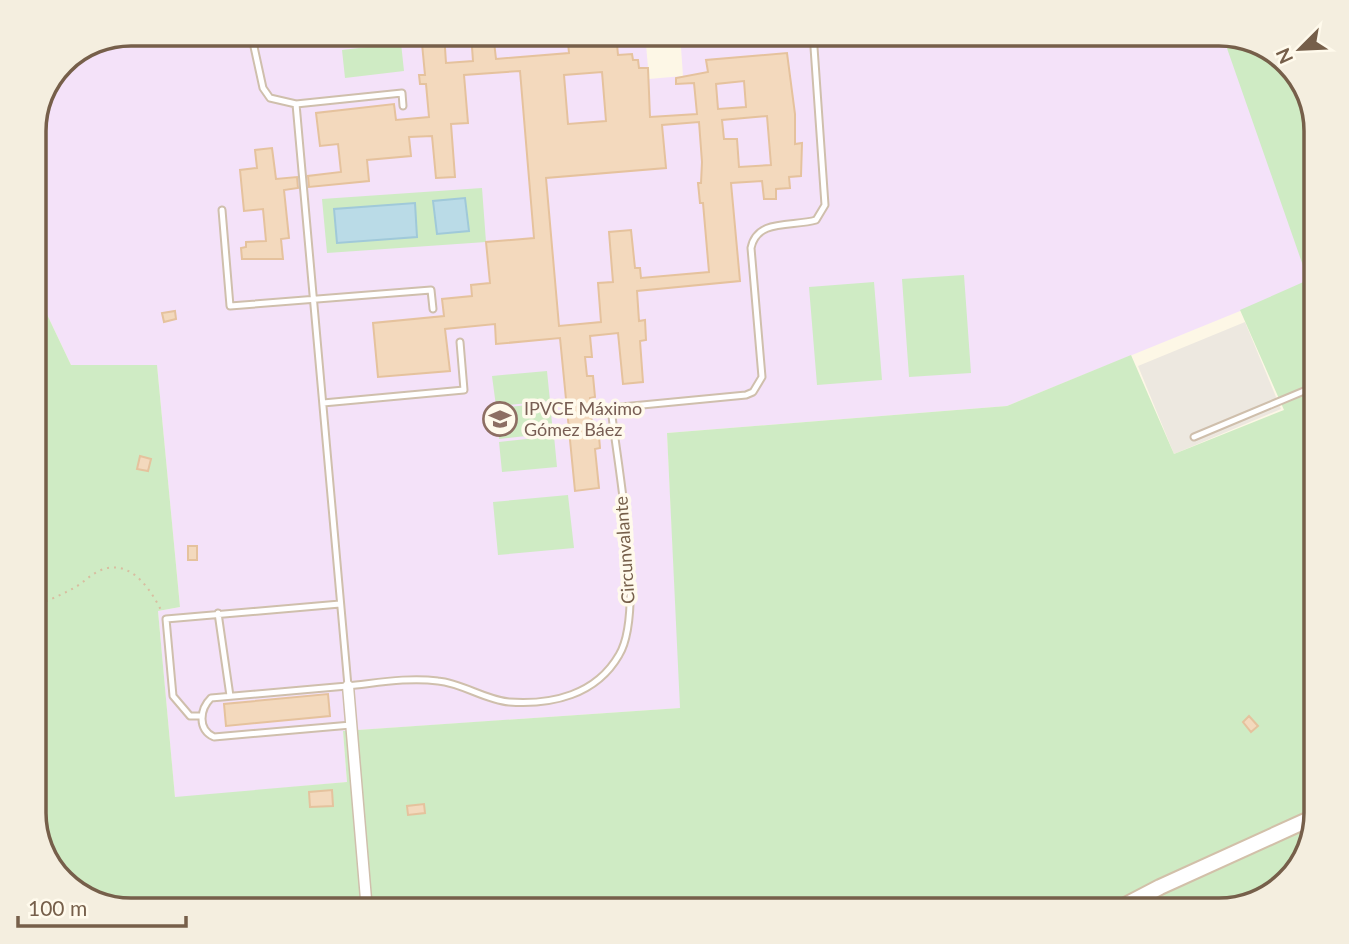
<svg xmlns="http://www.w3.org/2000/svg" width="1349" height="944" font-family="Lato,sans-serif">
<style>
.industrial{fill:#ede8e0}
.education{fill:#f4e2f9}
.green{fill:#cfebc4}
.water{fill:#badbe7;stroke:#a0c9d9;stroke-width:2}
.building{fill:#f3d9bd;stroke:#e5c29d;stroke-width:2;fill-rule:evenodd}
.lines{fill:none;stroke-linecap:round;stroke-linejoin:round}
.lane-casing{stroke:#cfbfac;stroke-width:9}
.street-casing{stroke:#cfbfac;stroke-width:13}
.secondary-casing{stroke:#d2c0a9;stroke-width:18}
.highway-casing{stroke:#dbd5d0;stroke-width:21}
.path{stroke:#d8bda0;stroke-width:2;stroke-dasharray:2 5;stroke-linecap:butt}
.lane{stroke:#fff;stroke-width:5}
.street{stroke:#fff;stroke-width:10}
.secondary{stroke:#fff;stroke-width:14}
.highway{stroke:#f8bf9c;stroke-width:18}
.labels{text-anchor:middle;stroke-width:7;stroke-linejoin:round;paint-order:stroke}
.education-label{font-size:18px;fill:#785e54;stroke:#fffaec;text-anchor:start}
.street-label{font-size:18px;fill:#765f4a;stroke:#fffaec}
.rim{fill:none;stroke:#765f4a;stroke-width:3.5}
</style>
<rect width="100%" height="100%" fill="#fdf7e6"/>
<path class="industrial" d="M1245,322L1281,409L1174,454L1138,366Z"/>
<path class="education" d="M131,33H645L649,79L683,76L680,33H1219L1224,35L1311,282L1007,406L667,433L681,708L343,731L347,782L175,798L158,611L180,607L157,366L71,365L33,285V124L66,58Z"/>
<path class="green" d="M340,33H401V34L341,40Z
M1222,34L1277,53L1306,87L1316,130V814L1296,872L1262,901L1218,911H130L72,891L43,857L33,819V285L71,365H157L180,607L158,611L175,797L347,782L343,731L680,708L667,433L1007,406L1131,355L1174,454L1284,410L1240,310L1308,280Z
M401,43L404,71L345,78L342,50Z
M482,188L486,242L327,253L322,199Z
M964,275L971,373L909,377L902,279Z
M874,282L882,380L817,385L809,287Z
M547,371L550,401L496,406L492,376Z
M550,403L553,433L499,439L496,408Z
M554,436L557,467L502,472L499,442Z
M568,495L574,548L498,555L493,502Z"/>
<path class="water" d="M465,198L469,231L437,234L433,201Z
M415,203L417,237L337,243L334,209Z"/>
<path class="building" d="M421,33H444L446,63L473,61L471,33H493L496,59L569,53L567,33H616L618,55L632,54L633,60H638L639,68H648L650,117L697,114L694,83L676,84V78L708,72L706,60L787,53L795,114V144L802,143L801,176L789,177L790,188L776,189V199H764L762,181L731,183L740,281L637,291L639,321L645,320L646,340L640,341L643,382L623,384L618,333L590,336L592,357H585L587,376H593L595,397L590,398L592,426L598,425L600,448L595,449L599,488L575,491L560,338L496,344L495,324L445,329L450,371L378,377L373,323L444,316L442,299L472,296L471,285L490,283L486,242L534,238L520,71L464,75L468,123L451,124L455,177L436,178L432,136L409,137L411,156L367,160L369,181L309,187L308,176L341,172L338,144L320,146L316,113L394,104L396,120L429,117L426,84H420L419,75H425ZM602,72L606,121L568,124L564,75ZM744,81L746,107L718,109L716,84ZM767,116L771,165L739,167L737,139H724L722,120ZM699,122L702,162L701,183H698L700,203H703L709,272L641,278L640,268H635L631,230L609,232L613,282L598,283L601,322L559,326L546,178L666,168L662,125Z
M272,148L276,179L297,177L298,188L284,190L289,238L281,239L283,259H242L241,248L246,247V242L266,241L263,209L244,211L240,170L257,168L255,150Z
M175,311L176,319L164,322L162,313Z
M140,456L151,459L148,471L137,469Z
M188,546H197V560H188Z
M328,694L330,716L226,726L224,704Z
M1249,716L1258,726L1251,732L1243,722Z
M332,790L333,806L310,807L309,792Z
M424,804L425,813L408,815L407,806Z
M314,898V907L298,909L297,899Z"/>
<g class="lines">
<g class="lane-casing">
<path id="lane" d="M251,33L263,88L270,98L296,104L348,686C377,683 408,677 438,681C462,683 485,700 509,702C552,705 596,695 619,655C646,611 617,463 611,408L746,395L753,392L762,377L751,248C757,218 793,227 816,220L825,205L813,33
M697,33L708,41L810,33
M296,104L402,93L403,106
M222,210L230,306L431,290L433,309
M323,403L464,390L460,342
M1194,437L1316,386
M218,613L230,696
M347,686L211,698C200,709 197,729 214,737L351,725
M202,716H190L173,696L166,619L340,604"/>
</g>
<g class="street-casing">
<path id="street" d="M348,686L367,911"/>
</g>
<g class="secondary-casing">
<path id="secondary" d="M1114,911L1160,887L1314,817"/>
</g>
<g class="highway-casing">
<path id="highway" d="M1300,80L1310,105"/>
</g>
<path class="path" d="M33,607C47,601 61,595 74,588C83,583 91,574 101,570C131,558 151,590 162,612"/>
<use href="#lane" class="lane"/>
<use href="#street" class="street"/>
<use href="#secondary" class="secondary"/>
<use href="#highway" class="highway"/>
</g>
<defs>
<g id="school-ring" transform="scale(1.75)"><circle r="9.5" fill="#fffaec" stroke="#8d6e63" stroke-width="1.5"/><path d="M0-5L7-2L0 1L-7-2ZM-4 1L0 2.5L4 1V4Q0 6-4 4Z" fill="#8d6e63"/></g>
</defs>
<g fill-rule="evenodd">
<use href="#school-ring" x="500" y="419"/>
</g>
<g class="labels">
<g class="education-label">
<text x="524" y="415">IPVCE Máximo<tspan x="524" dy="21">Gómez Báez</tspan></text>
</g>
<g class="street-label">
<text transform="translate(625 550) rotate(-94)" y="6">Circunvalante</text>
</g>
</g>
<path d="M0 0H1349V944H0ZM131 46H1219A85 85 0 0 1 1304 131V813A85 85 0 0 1 1219 898H131A85 85 0 0 1 46 813V131A85 85 0 0 1 131 46Z" fill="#f4eedf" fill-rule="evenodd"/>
<path class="rim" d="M131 46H1219A85 85 0 0 1 1304 131V813A85 85 0 0 1 1219 898H131A85 85 0 0 1 46 813V131A85 85 0 0 1 131 46Z"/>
<g transform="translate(1300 49) rotate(246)" stroke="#fffaec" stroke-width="5" paint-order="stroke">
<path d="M0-5L12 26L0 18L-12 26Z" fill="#765f4a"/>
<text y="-10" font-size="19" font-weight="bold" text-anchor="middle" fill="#765f4a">N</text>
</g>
<path d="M18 916v10h168v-10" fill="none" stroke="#765f4a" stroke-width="3.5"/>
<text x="28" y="916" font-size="21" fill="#765f4a" stroke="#fffaec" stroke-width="5" paint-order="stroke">100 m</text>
</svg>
